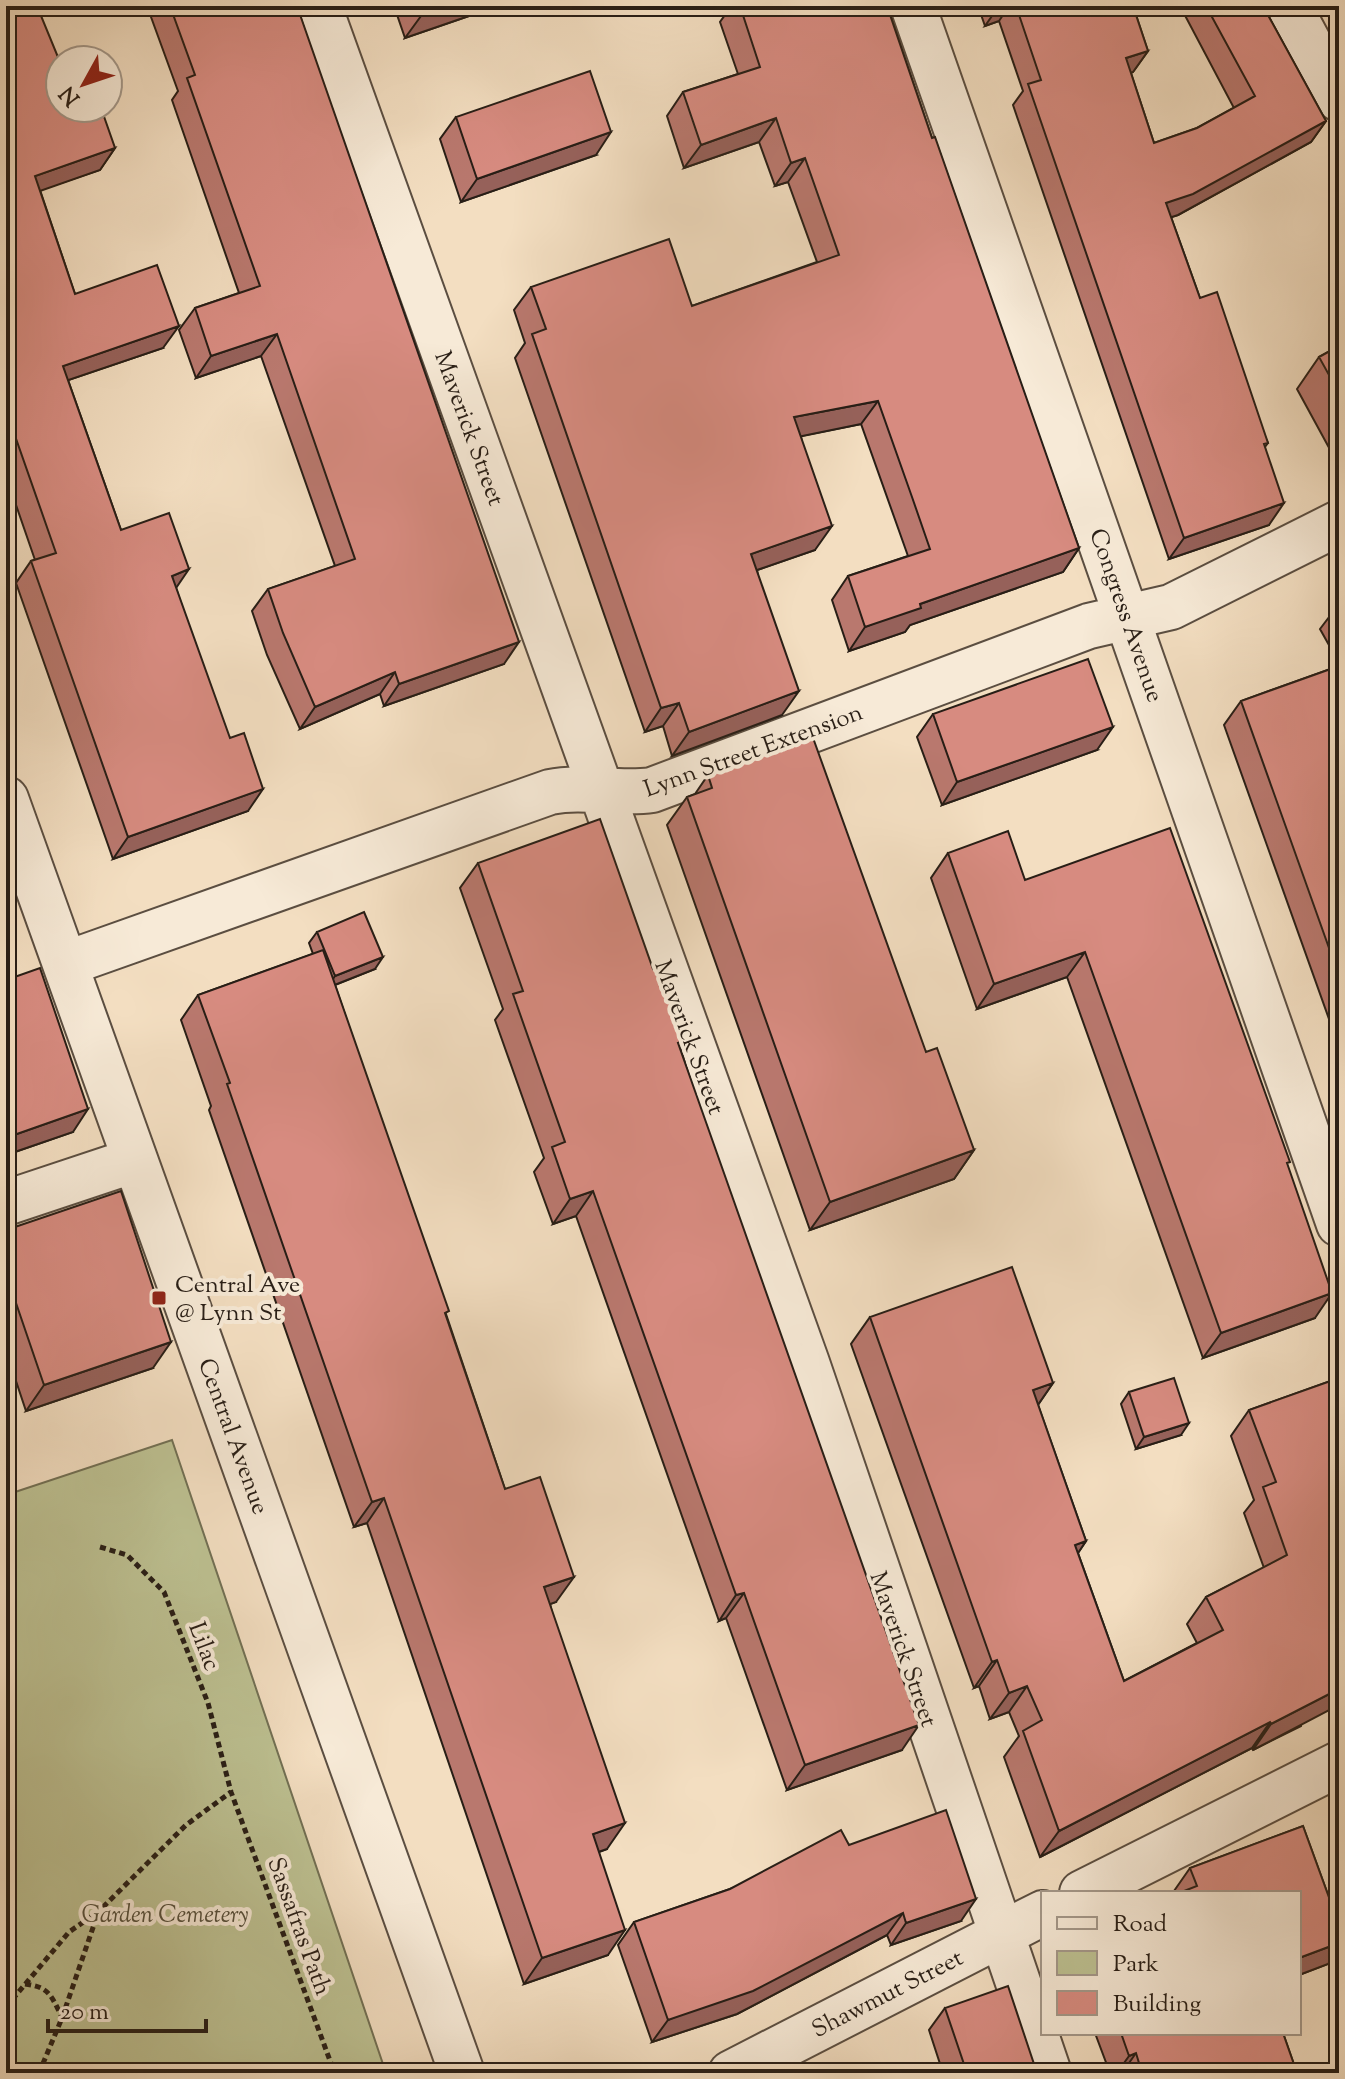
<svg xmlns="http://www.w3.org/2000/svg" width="1345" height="2079" font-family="'Sorts Mill Goudy',serif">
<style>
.green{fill:#bdc192;stroke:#727054;stroke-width:2}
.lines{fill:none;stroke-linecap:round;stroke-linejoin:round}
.minor-casing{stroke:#5b4e41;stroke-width:48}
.path{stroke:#281e16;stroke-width:5;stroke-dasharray:6 4;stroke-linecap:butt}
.minor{stroke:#f7ead7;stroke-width:44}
.wall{fill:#b9786e;stroke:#281e16;stroke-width:2}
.shaded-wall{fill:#96615a;stroke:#281e16;stroke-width:2}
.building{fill:#d78b80;stroke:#281e16;stroke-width:2}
.poi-dot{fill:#8f2418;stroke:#f7ead7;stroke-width:3}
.labels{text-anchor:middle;stroke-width:8;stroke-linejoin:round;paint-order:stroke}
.street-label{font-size:24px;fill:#281e16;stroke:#f7ead7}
.poi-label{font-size:24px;fill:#281e16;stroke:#f7ead7;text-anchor:start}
.park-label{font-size:24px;font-style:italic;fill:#554f3b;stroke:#f7ead7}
</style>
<rect width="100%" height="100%" fill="#f3dec1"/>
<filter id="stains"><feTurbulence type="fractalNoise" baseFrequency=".0025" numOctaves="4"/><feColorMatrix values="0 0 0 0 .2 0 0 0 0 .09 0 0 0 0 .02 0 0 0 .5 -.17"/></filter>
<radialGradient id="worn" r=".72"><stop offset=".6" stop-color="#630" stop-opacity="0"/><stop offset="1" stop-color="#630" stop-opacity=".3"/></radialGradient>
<path class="green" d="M172,1440L386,2073H6V1495Z"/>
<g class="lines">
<g class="minor-casing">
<path id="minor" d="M319,6L807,1363L1049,2073
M913,6L1339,1224
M1289,6L1339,99
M6,799L462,2073
M65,964L550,792C584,785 618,795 652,790L1089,626L1171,607L1339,523
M6,1203L135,1160
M1082,1893L1339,1764
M731,2073L1043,1913"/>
</g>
<path class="path" d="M100,1547L127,1555L164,1592L208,1703L231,1792L332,2066V2073
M25,1984C50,1987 51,1996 62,2017
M6,2007L69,1932L98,1912L186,1825L231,1792
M39,2073L62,2018L98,1913"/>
<use href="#minor" class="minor"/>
</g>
<path class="wall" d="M6,6L60,108L115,148L100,170L40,190L75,294L163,348L68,380L121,530L176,588L248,811L113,859L16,583L31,561L35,560L6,476Z
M147,6H297L504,664L384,706L380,694L300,729L267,655L252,611L268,589L335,566L261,356L196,378L179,330L195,308L239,293L172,100L178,91Z
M394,6H498L405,38Z
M729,6H887L932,138L1079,548L1063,572L910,625L905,632L849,651L832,600L848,576L908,556L861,424L801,436L815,550L757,570L782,715L672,756L663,726L645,732L515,358L525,343L514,310L531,287L692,306L817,262L788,182L775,186L759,142L684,168L667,116L683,92L738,74L720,22L730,8Z
M978,6H1133L1148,51L1133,72L1131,73L1154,143L1197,128L1234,108L1180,6H1263L1326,121L1311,142L1178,215L1171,217L1200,298L1268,443L1265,447L1269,525L1169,559L1013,105L1023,91L999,21L985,26Z
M456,117L596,155L461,202L440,139Z
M1339,346V466L1297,389L1319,357Z
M1339,604V663L1320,629Z
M1339,666V1047L1224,725L1241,701Z
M933,714L1097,750L942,805L917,737Z
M708,775L926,1052L974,1150L954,1179L810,1230L667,825L687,797L695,794Z
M948,853L1025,880L1287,1166L1315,1318L1203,1358L1067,977L977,1009L931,878Z
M478,863L653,969L684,1041L680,1047L902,1750L787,1790L726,1618L719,1621L576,1216L553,1224L534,1172L544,1158L495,1020L503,1009L460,888Z
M317,932L375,969L335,985L505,1489L556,1602L550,1604L607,1849L599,1852L608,1955L524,1984L367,1523L354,1527L209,1110L211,1106L181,1020L198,995L313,954L309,943Z
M6,980L73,1132L6,1155Z
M6,1230L153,1368L26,1411L6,1351Z
M870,1317L1053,1383L1038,1405L1086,1541L1078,1553L1124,1681L1197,1643L1187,1624L1206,1597L1264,1568L1244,1513L1254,1500L1231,1436L1249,1410L1339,1378L1301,1726L1253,1750L1252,1748L1040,1857L1004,1757L1019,1736L1009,1712L990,1719L979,1686L974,1688L851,1344Z
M1129,1392L1181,1435L1136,1449L1121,1404Z
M1303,1826L1339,1925V1949L1328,1964L1299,1975V1893H1174V1891L1190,1868Z
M849,1845L961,1921L891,1945L887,1935L737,2014L652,2042L618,1945L634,1922L730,1889Z
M945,2008L1037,2073H943L929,2030Z
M1095,2033H1283L1297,2073H1110Z"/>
<path class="shaded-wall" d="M449,6H498L405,38L421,16Z
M999,6H1009L999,21L985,26Z
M1148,51L1133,72L1111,80L1126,58Z
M776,118L759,142L684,168L701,145Z
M1326,121L1311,142L1178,215L1151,224L1166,203Z
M611,132L596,155L461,202L477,179Z
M115,148L100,170L20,198L35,176Z
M805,158L788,182L775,186L791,163Z
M179,326L163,348L48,387L63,366Z
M277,334L261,356L196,378L211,356Z
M878,401L861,424L778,441L794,417Z
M1284,503L1269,525L1169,559L1184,538Z
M832,526L815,550L734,578L751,554Z
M1079,548L1063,572L910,625L905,632L849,651L865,627L920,604Z
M189,569L174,591L172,576Z
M519,642L504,664L384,706L399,684Z
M395,672L380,694L300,729L315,707Z
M799,691L782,715L672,756L689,732Z
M679,703L663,726L645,732L661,708Z
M1113,727L1097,750L942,805L957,782Z
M263,789L248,811L113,859L128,837Z
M1085,952L1067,977L977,1009L994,984Z
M383,957L375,969L327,988L335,976Z
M88,1109L73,1132L6,1155V1146L14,1135Z
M974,1150L954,1179L810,1230L830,1202Z
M593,1191L576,1216L553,1224L570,1199Z
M1332,1293L1315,1318L1203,1358L1221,1333Z
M16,1303L6,1318V1307Z
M171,1342L153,1368L26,1411L44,1385Z
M1053,1383L1035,1409L1033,1390Z
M1189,1423L1181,1435L1136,1449L1144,1437Z
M384,1498L367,1523L354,1527L372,1502Z
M1086,1541L1068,1568L1075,1545Z
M574,1577L556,1602L526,1613L544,1587Z
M744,1593L726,1618L719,1621L736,1595Z
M997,1660L979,1686L974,1688L992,1662Z
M1027,1686L1009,1712L990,1719L1009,1693Z
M1339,1689V1705L1253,1750L1271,1724Z
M1270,1722L1252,1748L1040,1857L1059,1831Z
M919,1725L902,1750L787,1790L805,1765Z
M625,1823L607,1849L575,1860L593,1834Z
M976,1899L961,1921L891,1945L906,1923Z
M903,1913L887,1935L737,2014L652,2042L668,2020Z
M625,1930L608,1955L524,1984L542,1958Z
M1339,1943V1949L1328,1964L1299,1975V1958Z
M1136,2053L1122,2073H1117L1129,2056Z"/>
<path class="building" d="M6,6H37L60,62V108H101L115,148L35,176L75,294L157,265L179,326L63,366L121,530L169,513L189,569L172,576L230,738L244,733L263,789L128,837L31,561L56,553L6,410Z
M170,6H297L519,642L399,684L395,672L315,707L283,633L268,589L355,559L277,334L211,356L195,308L260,286L187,78L195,75Z
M418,6H449L421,16Z
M740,6H887L932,138L935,137L1079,548L920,604L921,608L865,627L848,576L930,549L912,497L878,401L794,417L832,526L751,554L799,691L689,732L679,703L661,708L532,334L546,329L531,287L669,239L692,306L839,255L805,158L791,163L776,118L701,145L683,92L760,67Z
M1016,6H1133L1148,51L1126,58L1154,143L1197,128L1255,96L1206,6H1263L1326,121L1193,194L1166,203L1200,298L1217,292L1268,443L1264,444L1284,503L1184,538L1028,84L1041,80Z
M590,71L611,132L477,179L456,117Z
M1339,346V393L1319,357Z
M1088,659L1113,727L957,782L933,714Z
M1339,666V976L1241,701Z
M812,735L926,1052L937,1048L974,1150L830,1202L687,797L712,788L708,775Z
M600,819L653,969L658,968L684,1041L678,1043L919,1725L805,1765L744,1593L736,1595L593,1191L570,1199L552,1147L565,1142L513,994L523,991L478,863Z
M1170,828L1290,1162L1287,1163L1332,1293L1221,1333L1085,952L994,984L948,853L1008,831L1025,880Z
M364,912L383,957L335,976L317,932Z
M323,950L449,1311L445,1313L505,1489L540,1477L574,1577L544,1587L625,1823L593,1834L625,1930L542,1958L384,1498L372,1502L227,1084L230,1083L198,995Z
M40,968L88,1109L14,1135L11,1126L6,1128V980Z
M121,1191L171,1342L44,1385L16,1303L6,1307V1230Z
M1012,1267L1053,1383L1033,1390L1086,1541L1075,1545L1124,1681L1223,1630L1206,1597L1287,1555L1263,1487L1276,1482L1249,1410L1339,1378V1689L1271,1724L1270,1722L1059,1831L1023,1731L1042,1720L1027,1686L1009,1693L997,1660L992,1662L870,1317Z
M1174,1378L1189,1423L1144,1437L1129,1392Z
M946,1810L976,1899L906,1923L903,1913L753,1991L668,2020L634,1922L730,1889L841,1830L849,1845Z
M1303,1826L1339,1925V1943L1299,1958V1893H1179L1197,1886L1190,1868Z
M1008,1986L1037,2073H967L945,2008Z
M1121,2033H1283L1297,2073H1142L1136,2053L1129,2056Z"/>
<rect class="poi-dot" x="151" y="1290" width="16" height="16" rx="4"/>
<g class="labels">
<g class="street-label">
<text transform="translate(470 428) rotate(70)" y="8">Maverick Street</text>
<text transform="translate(1127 615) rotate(71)" y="8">Congress Avenue</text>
<text transform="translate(753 750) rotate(-20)" y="8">Lynn Street Extension</text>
<text transform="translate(690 1037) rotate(70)" y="8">Maverick Street</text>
<text transform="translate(234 1436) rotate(70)" y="8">Central Avenue</text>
<text transform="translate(205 1646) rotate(69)" y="8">Lilac</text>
<text transform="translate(904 1649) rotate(71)" y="8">Maverick Street</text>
<text transform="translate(300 1926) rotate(70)" y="8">Sassafras Path</text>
<text transform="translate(887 1993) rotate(-27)" y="8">Shawmut Street</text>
</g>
<g class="poi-label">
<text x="175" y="1292">Central Ave<tspan x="175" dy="28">@ Lynn St</tspan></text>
</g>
<g class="park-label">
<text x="165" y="1922">Garden Cemetery</text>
</g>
</g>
<rect width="1345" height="2079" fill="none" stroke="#f3dec1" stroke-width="32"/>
<rect x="8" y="8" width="1329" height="2063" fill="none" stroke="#281e16" stroke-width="4"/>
<rect x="16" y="16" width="1313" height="2047" fill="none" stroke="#281e16" stroke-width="2"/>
<rect x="1041" y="1891" width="260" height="144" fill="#f7ead7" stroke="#a4988a" stroke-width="2"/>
<rect x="1057" y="1917" width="40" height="12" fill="#f7ead7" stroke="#a4988a" stroke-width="2"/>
<text x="1113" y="1931" font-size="24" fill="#281e16">Road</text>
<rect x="1057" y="1951" width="40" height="24" fill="#bdc192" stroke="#a4988a" stroke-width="2"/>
<text x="1113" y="1971" font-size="24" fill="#281e16">Park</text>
<rect x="1057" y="1991" width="40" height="24" fill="#d78b80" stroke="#a4988a" stroke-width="2"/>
<text x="1113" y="2011" font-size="24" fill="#281e16">Building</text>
<g transform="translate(84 84) rotate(230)"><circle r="38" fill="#f7ead7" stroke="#a4988a" stroke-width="2"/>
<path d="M0-6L14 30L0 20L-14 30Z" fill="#8f2418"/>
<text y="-12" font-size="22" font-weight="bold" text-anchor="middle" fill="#281e16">N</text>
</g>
<path d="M48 2019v12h158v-12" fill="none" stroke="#281e16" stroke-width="4"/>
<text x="60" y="2019" font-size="24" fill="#281e16" stroke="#f7ead7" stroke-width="6" paint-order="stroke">20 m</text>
<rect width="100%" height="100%" filter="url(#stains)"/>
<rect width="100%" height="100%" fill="url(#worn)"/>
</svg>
